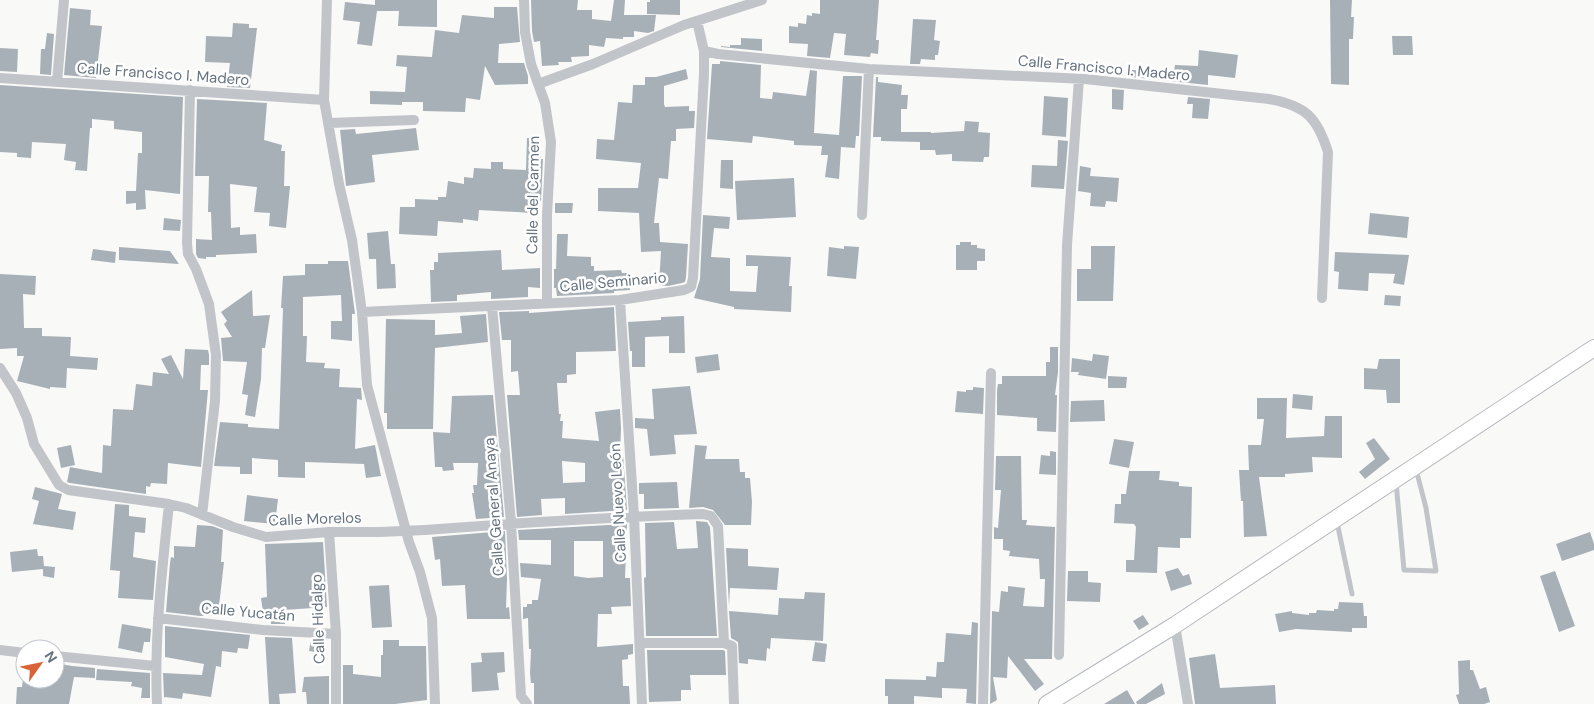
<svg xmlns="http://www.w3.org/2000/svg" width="1594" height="704" font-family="'DM Sans',sans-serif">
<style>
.building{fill:#a8b0b7;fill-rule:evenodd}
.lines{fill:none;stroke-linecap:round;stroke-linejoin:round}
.primary-casing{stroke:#b5b9be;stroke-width:18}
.service{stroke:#c1c5c9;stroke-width:5}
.minor{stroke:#c1c5c9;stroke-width:10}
.primary{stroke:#fff;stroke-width:16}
.minor-bridge{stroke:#c1c5c9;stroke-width:10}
.labels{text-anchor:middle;stroke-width:5;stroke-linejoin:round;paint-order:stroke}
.street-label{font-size:15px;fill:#667481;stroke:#fff}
</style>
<rect width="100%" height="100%" fill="#f9f9f8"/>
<path class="building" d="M375,0H437V27L398,26L399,11H377L372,46L357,44L360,22L343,20L345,2L375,5Z
M531,0H578L577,10H592V19L611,21L614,0H625L624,15H656L654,31L648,33L634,31V37H623V39L606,38L604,47L589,45V56L571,57L572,62H558L559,65L542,66L540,41L534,42L532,31Z
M650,0H680V15L647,14V2H650Z
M820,0H879L876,40H879L878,54L871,53L870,57L844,55L846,34L834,33L830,58L807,56L808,44L789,43V26L798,27V23L806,24L807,15L812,16V13L820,14Z
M1330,0H1352L1351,17H1354L1353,39H1349V85L1331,84Z
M494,7H517L520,42L499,44L498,63H524L528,76V84L495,85L485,66L480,100L466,98L465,112L423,111V102H402V105L370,104V91L405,92L407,67L396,66L397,55L432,57L435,30L459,33L462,15L494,18Z
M70,8L91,10L90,25L102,26L96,78L64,75Z
M913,19L936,20L934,40L940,41L938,55H935V60L921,59L920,64H910Z
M233,23L249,24V28H257L250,88L227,87L230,63L205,62L206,36L232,37Z
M47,33L54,34L51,75L40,74L41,49H45Z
M1392,36H1412L1413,55H1393Z
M741,38L762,39V51L721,47V46L730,47V45H741Z
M0,48L18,49L17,72L0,71Z
M1199,50L1238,55L1235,78L1208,75V85L1132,77V70L1169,72L1174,71L1175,65L1198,66Z
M720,61L761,65L760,98L772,99L773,92L806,96L810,70L817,71L814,133L839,135L843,76H862L859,136H856L855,148L841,147L839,179L825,177L828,155H821L822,146L794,145V141L753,136L752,143L707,139L712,64H720Z
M686,69L688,79L664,86V104L665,107L689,106V111H695L694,128L676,129V141H671L668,179L659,178L654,223H659L660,242L688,244L686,277L685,282L682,283L668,286L659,285L661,251L641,252L639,213L598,211V188H638L641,163L596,159L597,139L614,140L618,102L632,103L633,85H645V77H656Z
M876,77H878V82L902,85L901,95H908L907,109H901V132H931V133L964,131L965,121L979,122L978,132L990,133L989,157H984L983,162L952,161V154L936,155L935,150H920V142L881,141V137H873Z
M0,85L183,97L180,194L145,190L146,209L136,210V203L126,204V191H136L138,153H142V132L114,129V121L92,119V128H90L87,171L75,170L76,162L64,160L66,144L32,142L31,158L17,157V153L0,152Z
M1112,89L1124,90L1123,110L1112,109Z
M1044,96L1068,98L1066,137L1042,135Z
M1188,97L1210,99L1208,119L1192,118L1193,104H1187Z
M197,99L267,103L264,140L282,145L281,151H285L284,186H290L286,228L269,226L270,213L254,212L257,187L230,184L231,228L240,227V235L256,234L257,253L216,255V257H206V259L198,258L196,254V239L212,240L211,212H208L209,176H195Z
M416,128L419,150L372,155L375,182L346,186L340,130L355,129L356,134Z
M527,138H541V159H543L541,201H533V213L479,210L478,221L463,219V223L438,221L437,236L399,234L400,207H415V199L438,200V197H446L448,181L464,184V177L473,178L474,168L491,169V162H503V169L526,170Z
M1058,140L1068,141L1064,189L1031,187L1032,165L1057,166Z
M721,160H733V189L720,188Z
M1080,166L1091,168L1090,176L1119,178L1117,202L1106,201L1105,207L1090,206L1091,193L1078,191Z
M794,178L796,217L737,220L735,181Z
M555,203H573L572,213H555Z
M1370,213L1409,217L1407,238L1368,234Z
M703,215L730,217L729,229L714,228L711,257L730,258V291L756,292L758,266H746V255L791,257L789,286H792L791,312L734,309V307L694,298L700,279Z
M164,218L181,220L180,231L163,230Z
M388,231L391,264H395L396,288L377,289L376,259H369L367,233Z
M557,234H568L567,256L591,257V266H594V271L621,270L622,273H629L630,290L614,291V293L557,296L556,288H554V269H556Z
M960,242H971V245H977V248L985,249V261H977V270H956V245H960Z
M844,246L859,247L856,279L827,276L829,247L844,249Z
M1091,246H1115L1113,301H1077V269H1091Z
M119,247L170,251L179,264L119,260Z
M93,249L116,252L115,263L91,260Z
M501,250L502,270L540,268V288L528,287V297L491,299V292L457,295V301L431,302L430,270H434V262H438V253Z
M1335,252L1409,255L1404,285L1393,283L1395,274L1369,273L1368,291L1338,289L1339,272L1334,271Z
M328,261H348L355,314H352V341L331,339V321H342L341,295L303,297V336H307L306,362L325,363L324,368L340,369L339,387L361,388L362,400L357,399L355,449L375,445L381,476L366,478L364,464L305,462V478L278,477V460L252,458V474H240V467L214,466L220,422L248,424V427L279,429L283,308H281L283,276L305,275V264H328Z
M0,274L36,276L35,295L23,294L24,328H42V336L71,337L70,356L98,358L97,370L67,368L66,388L50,387V389L17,381L24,356H17V348L0,349Z
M252,290L253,316L270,315L265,348H262L261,379L255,417L245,415L248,395L242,394L247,362L223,361L221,338L232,337L224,324L227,321L221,312Z
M1385,295L1401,296L1400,306L1384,305Z
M614,307L616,351L576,352V374L567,375V383H557L559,414H561L560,421H563L562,438L599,441L595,412L620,409L621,429L620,455H623L627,510L565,514V498L541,499L542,515L517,517L507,395H520L518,371L511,372V340H502L499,312L529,311V313ZM562,461L585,463V482L563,483Z
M486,314L488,342L435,348L433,429H387V413H384L386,319L435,320V335L462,333L460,316Z
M684,316L685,353H669V336L645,337V367H632V351H630L628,322L661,320V317Z
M1050,347H1058V372L1055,395H1057L1056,432L1037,431V418L997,415V390L998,384H1002V376H1046V362H1050Z
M185,349L208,350L209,355V365H201L200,390H208L201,467L168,463L167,484L151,483L150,487L146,486V494L70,483L67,482L70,467L102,473L103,445L111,446L113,409L133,410L136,384L152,386L153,372L169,374L161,359L171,355L183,379Z
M718,354L720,370L697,373L695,357Z
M1093,354L1109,356L1106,379L1078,375L1079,372H1071L1072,358L1092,361Z
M1379,359H1400V403H1387L1386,390L1364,389V368L1377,369Z
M1108,376L1127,377L1126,388H1108Z
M690,386L697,434L674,435L676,454L650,456L647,429L635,428V418L654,419L652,389Z
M973,387L984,388L983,414L955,412L957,391L966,392V390H973Z
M1293,394L1313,396L1312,410L1292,408Z
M493,395L504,517L476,519L472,493H474L473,485H477L478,463H453L454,470L443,471L442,467H435L433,432L450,433L452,396Z
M1257,398H1287L1286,438L1324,436L1325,416H1342V458L1312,457L1313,472L1285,474V477H1259L1267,536L1244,537L1243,501H1241L1239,470H1249L1248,445H1261L1264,419H1257Z
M1104,400L1105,421L1070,422L1071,401Z
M1374,438L1390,459L1365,479L1359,472L1375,459L1366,443Z
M1114,439L1134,442L1129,468L1109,464Z
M71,445L75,465L61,468L57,448Z
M695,445L707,446L705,459H739L740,472H745V478H750L752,502L751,525H725L713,510L703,507L689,508Z
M1050,451L1056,452V475L1039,474L1041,455L1050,456Z
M996,456H1021L1022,520H1027L1026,525L1055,527L1052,659H1024L1044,684L1035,691L1008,656L1007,678L993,677L997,700L990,704L992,611L999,612L1001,591L1008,592V586L1025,588L1023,606L1044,607L1045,579H1040L1039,559L1009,556L1010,551L1003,550V539H994V527L998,528L1001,490H995Z
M1129,471H1160L1159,480L1179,482V486L1192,487L1191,538H1180V548L1158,547L1157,573L1126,572V560H1134L1136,527L1134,524L1114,523L1115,504H1121V494H1126Z
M677,482L679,508L644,509V494H639V483Z
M35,487L62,494L58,509L76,512L73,530L33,524L39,501L32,499Z
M247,495L278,499L275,524L244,521Z
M115,504L129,505V516L146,518L145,533L135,532L133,557L156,561L153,600L118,598L120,571L110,570Z
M696,521L707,522L710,527L717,636H646L644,578L646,577L645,523L674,522L677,549L698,548Z
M627,524L625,578H630L631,606L611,607L612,614H598L597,647L633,644V654L628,655V659L622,660L623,686H629L630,704H534V683H531L530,673L531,649H529L528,618L523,619V607H527V604H532V600H538L541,579L521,577L520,563L551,565V540H519L518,530ZM574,541H603V577L588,578L574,576Z
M197,525L212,526L223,530L221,562H224L218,615L200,616L166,612L170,563L171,557L174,558V546L195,547Z
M505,531L507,579L506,608L509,607L510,619H467L465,585L442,586L440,559L435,560L432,537Z
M1590,532L1594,544V550L1562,561L1556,544Z
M323,542L327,607L284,610L285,624H271L270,612H263L261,598L267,597L265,544Z
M726,548L748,549V566L779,568L777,590L730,588L729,606Z
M37,549L38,556H43L44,566L55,567L54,578L43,576V569L12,572L10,552Z
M1178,568L1183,576L1189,574L1192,584L1171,591L1165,572Z
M1068,571H1088V582L1101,583L1100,602L1067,601Z
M1555,571L1575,626L1559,632L1540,576Z
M389,585L392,627L372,628L369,586Z
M805,592L825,593L823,641L771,638L770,649L767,648L766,661L748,659V664L739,663L738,642L731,638L729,611L778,615L779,598L804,599Z
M1339,602L1363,603L1364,616H1367V628H1352V632L1296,629L1279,632L1275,614L1292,611V613L1309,615V613H1316L1317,610L1334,611V609H1338Z
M1143,615L1149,624L1139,630L1133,621Z
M972,622L978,623L976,704L966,703L967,689L942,688V698L914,696V704H888V696H885V679L926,680V676L936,677L937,662H944L946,633L971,635Z
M122,624L151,629L150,642H144L142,653L118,648Z
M165,626L250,635L248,649L238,648L237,653L222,651L221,667L216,666L211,697L183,693L182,699L165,697L164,698L163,673L202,675L204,664L165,657Z
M265,637L292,638L296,693L279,694L280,704H269Z
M311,640L326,643L324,653L309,651Z
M383,640H399V646H426L427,700L395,704H343V665H353V674L381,677V655H383Z
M815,642L827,644L825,662L812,661Z
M647,650H723L725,651L726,675H690L691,690H681V701L649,702Z
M504,652L505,672L497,673L499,690L472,692L471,663L482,662L481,653Z
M1215,654L1220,688L1275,685L1276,704H1195L1189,658Z
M1470,660V670H1473L1480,689L1486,687L1490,702L1484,704H1459L1456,695L1459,694L1458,661Z
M55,663L72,666L95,668V678L74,677L69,704H16L17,687H22L23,679H55Z
M97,669L150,673V698H141L142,688L131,686L132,682L96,680Z
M329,676V704H307L306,692H302L304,677Z
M1162,683L1165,694L1146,704H1137L1136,702Z
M1127,690L1135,704H1104Z"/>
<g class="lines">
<g class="primary-casing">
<path id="primary" d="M1047,704L1175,625L1594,348"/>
</g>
<path class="service" d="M1396,482L1404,570L1436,571L1426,508L1416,469
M1337,522L1352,594"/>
<path class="minor" d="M327,0L324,100L339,184L352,240L362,312L367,385L409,542L420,572L432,618L435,704
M524,0L525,32L531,64L545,103L551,142L547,215V303
M704,51L718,54L869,69L1085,79L1269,99C1306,106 1317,117 1328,152L1322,298
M0,78L324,100
M57,82L64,0
M538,84L593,64L684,25L762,0
M190,90L187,243L188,254L196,269L209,304L216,355L215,401L202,515
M328,123L414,120
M862,215L869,69
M620,300L634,516L642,704
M492,306L511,523L521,696L527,704
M362,312L620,300L684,290L691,287L693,278L704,74V51L697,21
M0,368L16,393L27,418L34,444L59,485L68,490L169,504L186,508L233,527L266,537L329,532H380
M425,530C517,523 610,517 703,514L711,516L718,526L724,643
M329,532L336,634V704
M158,618L263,630L336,634
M1175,625L1188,704
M640,643H724L732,646L734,704
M0,650L25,653
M1059,655L1067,245L1079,79
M55,656L155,666
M157,704C154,637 162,571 169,504
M983,704L991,373"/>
<use href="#primary" class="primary"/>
<path class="minor-bridge" d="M380,532L425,530"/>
</g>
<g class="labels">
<g class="street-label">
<text transform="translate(1104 68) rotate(5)" y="5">Calle Francisco I. Madero</text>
<text transform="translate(163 74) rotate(4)" y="5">Calle Francisco I. Madero</text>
<text transform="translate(533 195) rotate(-89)" y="5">Calle del Carmen</text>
<text transform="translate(613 282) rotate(-5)" y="5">Calle Seminario</text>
<text transform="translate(618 503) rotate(-93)" y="5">Calle Nuevo León</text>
<text transform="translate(494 507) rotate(-94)" y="5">Calle General Anaya</text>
<text transform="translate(315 519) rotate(-2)" y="5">Calle Morelos</text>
<text transform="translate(248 612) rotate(5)" y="5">Calle Yucatán</text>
<text transform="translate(318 619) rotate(-92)" y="5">Calle Hidalgo</text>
</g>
</g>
<g transform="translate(40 664) rotate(57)"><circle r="24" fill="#ffffff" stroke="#c2c7cd"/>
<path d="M0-4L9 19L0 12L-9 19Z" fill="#da6237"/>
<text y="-8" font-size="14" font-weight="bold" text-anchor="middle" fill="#667481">N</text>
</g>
</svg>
